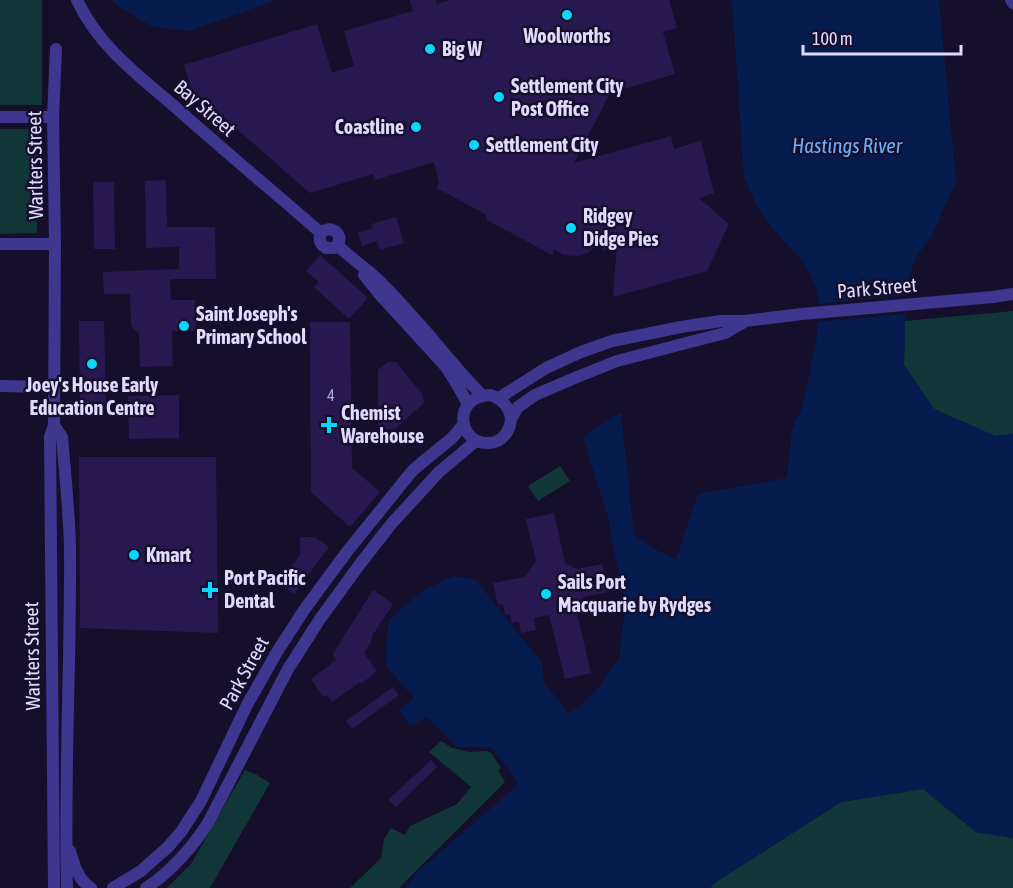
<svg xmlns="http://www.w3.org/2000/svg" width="1013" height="888" font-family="'Asap Condensed',sans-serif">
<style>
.green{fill:#113637}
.water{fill:#061c4e}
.pier{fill:#160f2c}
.building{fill:#27194f}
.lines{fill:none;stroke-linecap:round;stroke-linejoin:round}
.minor{stroke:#3f368f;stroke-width:12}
.poi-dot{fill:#06d7ff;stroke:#160f2c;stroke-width:2}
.labels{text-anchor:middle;stroke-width:5;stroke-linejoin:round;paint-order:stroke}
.number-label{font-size:16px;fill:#b2aad3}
.poi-label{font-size:20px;font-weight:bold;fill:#e0daff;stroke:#160f2c;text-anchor:start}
.street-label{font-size:20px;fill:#e0daff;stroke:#160f2c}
.water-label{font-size:21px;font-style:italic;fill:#68b0ff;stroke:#160f2c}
</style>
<rect width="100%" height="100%" fill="#160f2c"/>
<path class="green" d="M0,0H42V105H0Z
M0,129H35L38,179L37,233L0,234Z
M1013,311V434L995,436L934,409L904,365L905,321Z
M560,466L570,481L538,501L528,486Z
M441,741L452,748L469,752L486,751L491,753L501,768L498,770L505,782L399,888H350L381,858L384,839L391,828L405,835L410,826L457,804L471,787L429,752Z
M245,770L257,775L270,783L210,888H167L191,864Z
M923,789L976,832L1013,838V888H710L713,884L841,802Z"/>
<path class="water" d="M113,0H277L188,31L151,26L114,3Z
M732,0H939L956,181L933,233L915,259L906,289L904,365L934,409L995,436L1013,434V838L976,832L923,789L841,802L713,884L710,888H405L416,873L519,784L491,747H457L427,717L410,726L399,710L414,698L386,666V649L389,620L422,591L454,576L476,580L542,663L544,683L570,714L596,691L619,658L625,607L608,517L583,437L621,412L634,535L660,552L676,559L698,494L787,478L792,429L802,408L817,337L818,292L804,262L778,235L757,206L744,177Z"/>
<path class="pier" d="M909,295L908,314L815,322V304Z"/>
<path class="building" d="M410,0H436L437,4L451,0H669L677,28L663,32L675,74L610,93L574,163L671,136L674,149L701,141L714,193L699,198L729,224L707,271L613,297L617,246L603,251L600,243L588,253L577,256L564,255L554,249L552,255L487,220L485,214L437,188L439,183L434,162L375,180L373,174L310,193L191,89L184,65L317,24L332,73L354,66L344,31L413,11Z
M166,180L167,227H215L216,279H170L171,300H195L196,331H172L173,366L140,367L139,333L131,326L130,294H104L103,272L179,269V247L146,248L145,181Z
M93,182H114L115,249H94Z
M396,217L404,243L380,250L377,241L362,246L358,233L373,228L372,224Z
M320,255L368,298L349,319L314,287L319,282L306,271Z
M79,321H104L106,406L80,407Z
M310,322H350L352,468L380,492L350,527L311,492Z
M388,362H396L422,394L424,403L395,429L380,430L378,427V370Z
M179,395V438L129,439L128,396Z
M79,457H216L218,633L80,628Z
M554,513L565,563L577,569L602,564L609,592L583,597L576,609L591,673L565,679L549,615L534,618L536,630L521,633L519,621L511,623L510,614L505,615L503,604L498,605L493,583L525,577L536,561L526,519Z
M300,537H315L329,547L294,594L279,583L300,555Z
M373,590L393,604L372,636L373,638L364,653L377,671L361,684L360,682L332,702L327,695L323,697L311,679L336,660L333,654Z
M393,687L399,695L352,729L346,721Z
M431,760L437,767L396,807L388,800Z"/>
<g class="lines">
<path class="minor" d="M77,0C99,48 143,79 182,113C228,154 275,193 321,233
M1011,0L1013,3
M0,117H53
M321,233C326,229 329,228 335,231C340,235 341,240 337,245
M321,233C318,240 320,244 326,248H334L337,245
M0,244H55
M337,245C349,256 361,265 373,275C388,288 401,304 415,319C438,344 458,372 483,396
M364,275L381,296L446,367L458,386L468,404
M0,386L54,387
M491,395C506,401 517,416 507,432C503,439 496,443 488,443C458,444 451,396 491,395Z
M499,398L546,368L581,352L612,341L681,327L721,321H745L802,314L993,297L1013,294
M511,419L518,407L535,395L577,377L617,361L725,333L744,322
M54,425L62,437C65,473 69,510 70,546C71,660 64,774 67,888
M70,851C74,865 78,880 91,888
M54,888L50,437L54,425L55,244L53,117L56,49
M113,888L141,871L168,847L181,832L201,801L247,705L277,652L304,610L346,553L413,470L452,438L464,424
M146,888C172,871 191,849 208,823L288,669L320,619L360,564L392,523L439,472L476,441"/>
</g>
<g class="poi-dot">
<circle cx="567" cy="15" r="6"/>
<circle cx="430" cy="49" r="6"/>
<circle cx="499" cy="97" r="6"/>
<circle cx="416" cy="127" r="6"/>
<circle cx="474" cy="145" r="6"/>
<circle cx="571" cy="228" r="6"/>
<circle cx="184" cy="326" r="6"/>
<circle cx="92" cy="364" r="6"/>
<path d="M326 416h6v6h6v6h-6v6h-6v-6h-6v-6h6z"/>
<circle cx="134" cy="555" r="6"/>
<path d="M207 581h6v6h6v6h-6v6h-6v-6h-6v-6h6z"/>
<circle cx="546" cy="594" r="6"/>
</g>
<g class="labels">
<g class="number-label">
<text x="331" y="401">4</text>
</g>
<g class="poi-label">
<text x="567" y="43" text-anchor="middle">Woolworths</text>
<text x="442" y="56">Big W</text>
<text x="511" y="93">Settlement City<tspan x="511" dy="23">Post Office</tspan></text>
<text x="404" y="134" text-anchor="end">Coastline</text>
<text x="486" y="152">Settlement City</text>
<text x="583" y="223">Ridgey<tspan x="583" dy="23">Didge Pies</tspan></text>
<text x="196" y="321">Saint Joseph's<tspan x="196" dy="23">Primary School</tspan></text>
<text x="92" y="392" text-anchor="middle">Joey's House Early<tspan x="92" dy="23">Education Centre</tspan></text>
<text x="341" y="420">Chemist<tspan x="341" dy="23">Warehouse</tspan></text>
<text x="146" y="562">Kmart</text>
<text x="224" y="585">Port Pacific<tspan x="224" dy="23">Dental</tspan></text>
<text x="558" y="589">Sails Port<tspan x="558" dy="23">Macquarie by Rydges</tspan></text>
</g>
<g class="street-label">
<text transform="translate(205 108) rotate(41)" y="7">Bay Street</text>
<text transform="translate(35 165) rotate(-91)" y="7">Warlters Street</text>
<text transform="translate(877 288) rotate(-5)" y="7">Park Street</text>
<text transform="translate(32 656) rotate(-91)" y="7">Warlters Street</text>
<text transform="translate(244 673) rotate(-61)" y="7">Park Street</text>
</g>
<g class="water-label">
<text x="847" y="153">Hastings River</text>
</g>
</g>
<path d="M803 45v9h158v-9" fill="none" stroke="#e0daff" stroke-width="3"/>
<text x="812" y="45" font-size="18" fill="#e0daff" stroke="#160f2c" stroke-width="4.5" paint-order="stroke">100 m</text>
</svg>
